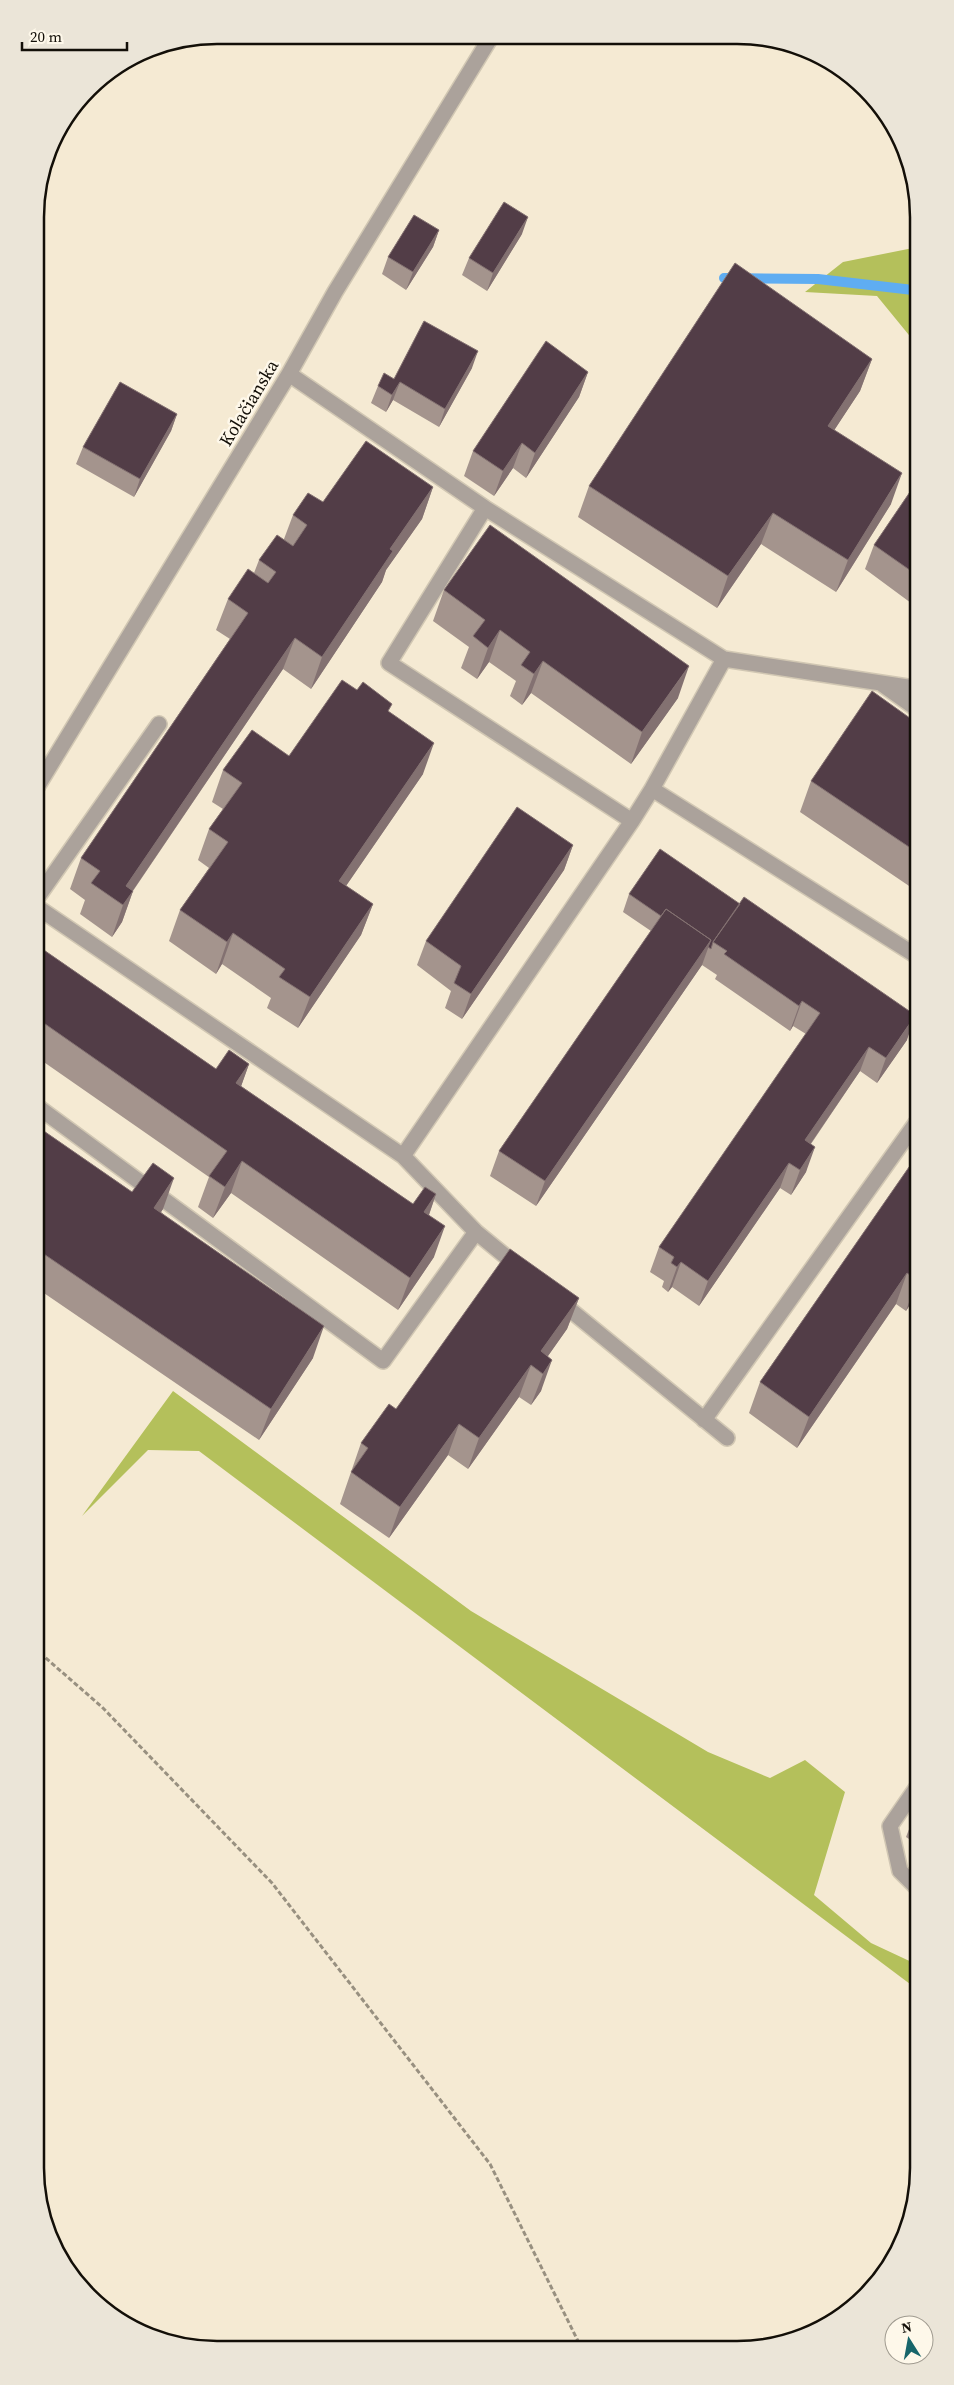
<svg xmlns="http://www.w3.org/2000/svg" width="954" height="2385" font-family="'Source Serif 4',serif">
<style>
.forest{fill:#b4c05b}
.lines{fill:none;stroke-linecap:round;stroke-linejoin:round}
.stream{stroke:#5fadf2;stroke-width:10}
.minor-casing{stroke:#d1c7b3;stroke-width:18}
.path{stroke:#989080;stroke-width:3;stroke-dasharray:5 2.5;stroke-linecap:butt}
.minor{stroke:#aba29b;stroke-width:15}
.wall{fill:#a4948d}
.shaded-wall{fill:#837171}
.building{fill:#523d47;stroke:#837171}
.labels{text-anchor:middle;stroke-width:5;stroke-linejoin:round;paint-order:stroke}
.street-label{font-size:18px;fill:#130f08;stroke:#fef8ea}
.rim{fill:none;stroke:#130f08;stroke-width:2.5}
</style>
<rect width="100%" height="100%" fill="#f5ead3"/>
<path class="forest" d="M913,248V340L877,296L805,292L843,262Z
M173,1391L471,1611L708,1752L770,1778L805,1760L845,1792L814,1895L871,1943L918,1965V1990L199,1451L148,1450L82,1516Z"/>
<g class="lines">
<path class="stream" d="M724,278L818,279L913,290"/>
<g class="minor-casing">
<path id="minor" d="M289,374L485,508L724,659L914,688
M485,508L389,663L632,821
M883,685L914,707
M37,787L289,374L335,292L491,37
M652,789L915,955
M37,898L159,724
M37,907L403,1156
M38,1107L383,1361L476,1232
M521,1269L476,1232L403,1156L632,821L652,789L724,659
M558,1300L727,1438
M704,1420L916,1123
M917,1787L890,1826L900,1871L918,1889"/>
</g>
<path class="path" d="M40,1653L102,1707L272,1883L490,2164L580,2345"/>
<use href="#minor" class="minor"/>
</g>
<path class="wall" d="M448,36H457L454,41Z
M439,230L433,247L406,290L382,274L388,257Z
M522,234L487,291L462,275L469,258Z
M872,359L860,391L834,430L891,504L836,592L761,544L717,608L578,517L589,486Z
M472,368L439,427L393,400L386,412L371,403L378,386L394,379Z
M588,372L579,397L526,478L513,468L494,496L464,476L473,451Z
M177,414L171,431L134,497L76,464L83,447Z
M914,486V598L911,603L865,569L874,545Z
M433,487L422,519L386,570L382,582L311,689L283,669L133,891L122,922L112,937L80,914L85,900L70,889L81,858L230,639L216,630L228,599L254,573L259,560L284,539L293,515L323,502Z
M444,590L678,698L631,764L531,693L522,705L510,696L516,681L489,662L477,679L461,668L469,647L433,621Z
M389,712L423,774L346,886L373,904L361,935L298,1028L267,1008L271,998L222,964L216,974L169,941L180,910L209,868L198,860L209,829L223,809L212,802L223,770L289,756Z
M914,721L915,890L800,812L811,781Z
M573,845L564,870L462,1019L445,1008L451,991L417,965L426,941Z
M629,894L907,1040L877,1083L860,1071L811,1144L806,1172L791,1195L780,1188L699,1306L672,1287L668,1292L662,1287L664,1281L650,1272L659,1247L806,1034L793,1026L790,1031L715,979L717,975L702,965L536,1206L490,1176L499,1151L651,931L623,912Z
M38,946L216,1069L249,1064L241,1086L413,1204L436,1194L429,1215L434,1257L398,1310L231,1193L213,1218L198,1207L209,1177L38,1058Z
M38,1127L132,1192L163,1209L161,1212L313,1358L259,1440L38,1289Z
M916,1157V1295L906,1311L896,1304L797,1448L749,1413L760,1382Z
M579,1298L567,1329L548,1356L541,1391L531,1405L519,1397L468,1469L448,1455L389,1538L340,1504L361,1443L396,1409Z
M917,1484V1511L909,1506Z
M918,1806V1845L906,1837Z"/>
<path class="shaded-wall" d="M528,217L522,234L487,291L493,273Z
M439,230L433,247L406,290L413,272Z
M478,351L472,368L439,427L445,409Z
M872,359L860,391L816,458L828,426Z
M588,372L579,397L526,478L535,453Z
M400,382L393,400L386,412L392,395Z
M177,414L171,431L134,497L140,479Z
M522,443L513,468L494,496L503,471Z
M902,473L891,504L836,592L848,560Z
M433,487L422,519L386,570L382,582L311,689L322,657L390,549Z
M773,513L761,544L717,608L728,576Z
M500,630L489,662L477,679L488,648Z
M295,638L283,669L123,905L126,886Z
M543,661L531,693L522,705L534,674Z
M689,666L678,698L631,764L642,732Z
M434,743L423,774L328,912L339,881Z
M573,845L564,870L462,1019L471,994Z
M133,891L122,922L112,937L123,905Z
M373,904L361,935L298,1028L310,997Z
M233,933L222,964L216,974L227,942Z
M711,940L702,965L536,1206L545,1181Z
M802,1001L793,1026L790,1031L799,1006Z
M915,1016L907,1040L877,1083L886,1058Z
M869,1047L860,1071L796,1165L805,1140Z
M249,1064L238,1095L236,1083Z
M815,1147L806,1172L791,1195L800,1170Z
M242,1161L231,1193L213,1218L225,1187Z
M789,1163L780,1188L699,1306L708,1281Z
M174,1178L163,1209L143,1239L154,1208Z
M436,1194L425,1226L424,1212Z
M445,1226L434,1257L398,1310L410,1278Z
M681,1262L672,1287L668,1292L677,1267Z
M907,1273L896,1304L797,1448L809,1417Z
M916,1282V1295L906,1311Z
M579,1298L567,1329L538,1370L541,1351Z
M324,1326L313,1358L259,1440L271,1409Z
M552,1360L541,1391L531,1405L543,1374Z
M531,1365L519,1397L468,1469L479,1438Z
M459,1424L448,1455L389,1538L400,1507Z"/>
<path class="building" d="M504,202L528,217L493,273L469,258Z
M414,215L439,230L413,272L388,257Z
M735,263L872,359L828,426L902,473L848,560L773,513L728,576L589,486Z
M424,321L478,351L445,409L400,382L392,395L378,386L384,373L394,379Z
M546,341L588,372L535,453L522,443L503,471L473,451Z
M120,382L177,414L140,479L83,447Z
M366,441L433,487L390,549L393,551L322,657L295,638L126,886L133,891L123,905L91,883L100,871L81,858L248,613L228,599L248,569L268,583L276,572L259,560L277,535L293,546L307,525L293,515L308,493L323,502Z
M914,486V573L874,545Z
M490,525L689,666L642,732L543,661L534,674L521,665L530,652L500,630L488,648L473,636L485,620L444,590Z
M342,680L357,690L363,682L392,704L388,711L434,743L339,881L373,904L310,997L279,977L285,969L233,933L227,942L180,910L228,842L209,829L242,783L223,770L252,730L289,756Z
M872,691L914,721L915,851L811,781Z
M517,807L573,845L471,994L454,983L461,966L426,941Z
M660,849L740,904L713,942L711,949L708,947L711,940L666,909L661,916L629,894Z
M744,897L915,1015V1016L886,1058L869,1047L805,1140L815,1147L800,1170L789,1163L708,1281L681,1262L677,1267L671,1263L674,1257L659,1247L820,1013L802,1001L799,1006L724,954L727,951L713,942Z
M666,909L711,940L545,1181L499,1151Z
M38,946L216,1069L229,1050L249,1064L236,1083L413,1204L425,1187L436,1194L424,1212L445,1226L410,1278L242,1161L225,1187L209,1176L227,1151L38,1019Z
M38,1127L132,1192L153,1163L174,1178L154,1208L324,1326L271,1409L38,1250Z
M916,1157V1279L907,1273L809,1417L760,1382Z
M510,1249L579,1298L541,1351L552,1360L543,1374L531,1365L479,1438L459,1424L400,1507L351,1472L368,1448L361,1443L389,1404L396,1409Z"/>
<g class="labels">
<g class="street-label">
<text transform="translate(249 403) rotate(-59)" y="6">Kolačianska</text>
</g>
</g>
<path d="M0 0H954V2385H0ZM217 44H737A173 173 0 0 1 910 217V2168A173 173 0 0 1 737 2341H217A173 173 0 0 1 44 2168V217A173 173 0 0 1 217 44Z" fill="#ebe5d8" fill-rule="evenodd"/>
<path class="rim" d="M217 44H737A173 173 0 0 1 910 217V2168A173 173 0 0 1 737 2341H217A173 173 0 0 1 44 2168V217A173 173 0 0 1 217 44Z"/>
<g transform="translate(909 2340) rotate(349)"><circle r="24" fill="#fef8ea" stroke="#a09b90"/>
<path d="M0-4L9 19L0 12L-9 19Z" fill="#17656a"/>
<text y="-8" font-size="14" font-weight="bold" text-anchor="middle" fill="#130f08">N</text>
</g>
<path d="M22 42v8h105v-8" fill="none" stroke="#130f08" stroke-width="2.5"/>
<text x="30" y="42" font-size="15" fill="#130f08" stroke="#fef8ea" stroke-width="4" paint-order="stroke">20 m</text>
</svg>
